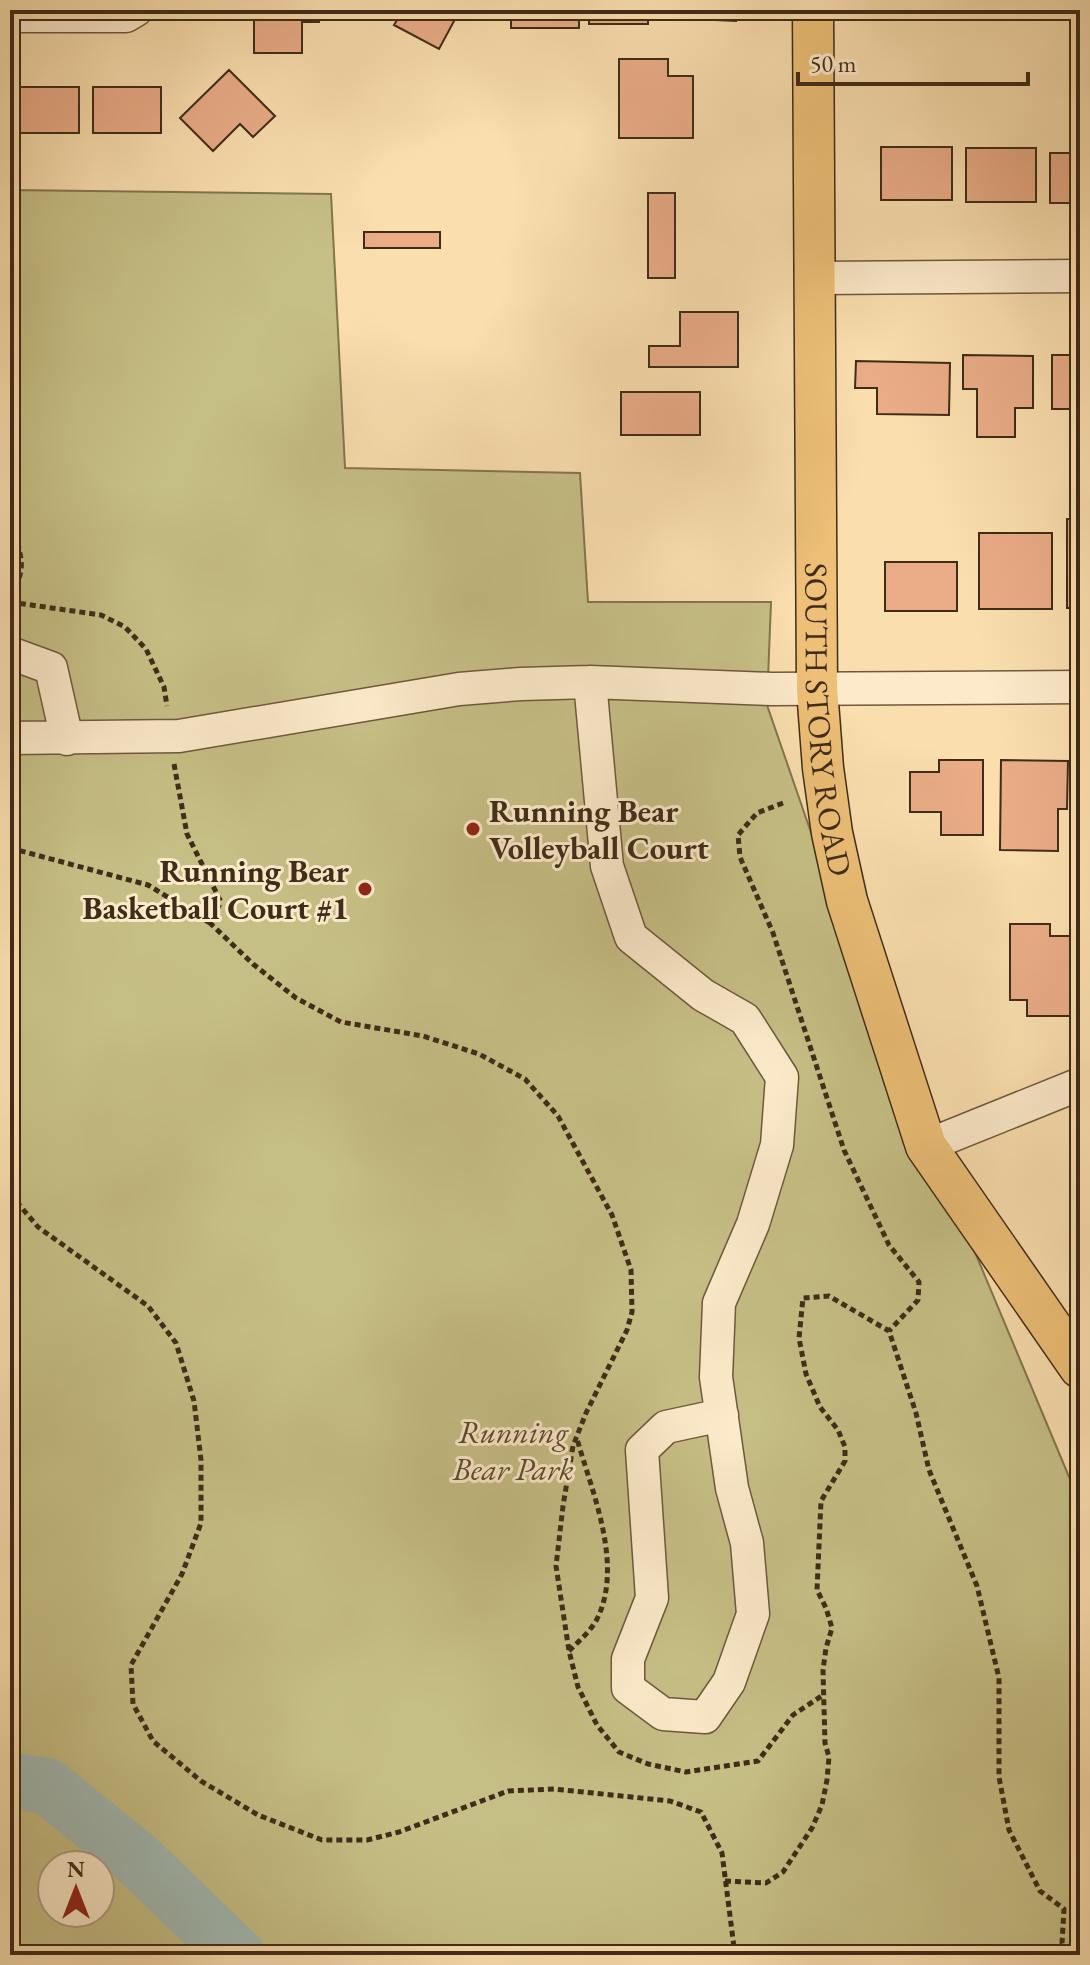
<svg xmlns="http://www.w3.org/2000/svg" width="1090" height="1965" font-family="'EB Garamond',serif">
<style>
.green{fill:#c6bf85;stroke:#82764f;stroke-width:2;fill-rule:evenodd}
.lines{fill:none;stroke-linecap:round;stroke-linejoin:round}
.river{stroke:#a1bab4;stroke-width:56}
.building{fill:#e9ac87;stroke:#3f2c19;stroke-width:2}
.minor-casing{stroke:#6e583e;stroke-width:35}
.major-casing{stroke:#3f2c19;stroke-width:43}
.path{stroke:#3f2c19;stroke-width:5;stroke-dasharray:6 4;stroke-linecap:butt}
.minor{stroke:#fceaca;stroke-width:32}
.major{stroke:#edbf77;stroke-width:40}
.poi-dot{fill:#8f2418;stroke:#fceaca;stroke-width:3}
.labels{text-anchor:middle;stroke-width:6;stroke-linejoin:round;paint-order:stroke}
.street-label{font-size:32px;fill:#3f2c19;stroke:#fceaca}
.poi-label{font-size:32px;font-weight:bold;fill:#3f2c19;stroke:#fceaca;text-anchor:start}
.park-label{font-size:32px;font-style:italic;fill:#5a492f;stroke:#fceaca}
</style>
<rect width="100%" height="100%" fill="#fadeae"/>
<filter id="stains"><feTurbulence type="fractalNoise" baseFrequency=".0025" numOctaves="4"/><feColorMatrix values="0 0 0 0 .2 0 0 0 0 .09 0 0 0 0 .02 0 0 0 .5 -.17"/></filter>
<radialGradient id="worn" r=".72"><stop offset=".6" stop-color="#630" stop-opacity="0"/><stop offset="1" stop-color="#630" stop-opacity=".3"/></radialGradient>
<path class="green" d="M10,190L331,194L345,468L580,473L588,602H771L767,705L866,992L1080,1503V1955H10ZM52,1865H100V1913H52Z"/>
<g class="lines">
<path class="river" d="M10,1780L47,1786L135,1857L237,1955"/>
</g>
<path class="building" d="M254,10H319V22H302V53H254Z
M403,10H460L439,49L394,25Z
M511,10H579V28H511Z
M589,10H648V24H589Z
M671,10H736V21L671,18Z
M619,59H668V76H693V138H619Z
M229,70L275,116L253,137L240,124L213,151L180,118Z
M10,87H79V133H10Z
M93,87H161V133H93Z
M881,147H952V200H881Z
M966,148H1036V202H966Z
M1050,153H1080V203H1050Z
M648,193H675V278H648Z
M364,232H440V248H364Z
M680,312H738V367H649V346H680Z
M963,355L1033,356V408H1015V437H977V389H963Z
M1052,355H1080V409H1052Z
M856,361L950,363L949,415L877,414V388H855Z
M621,392H700V435H621Z
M1067,519H1080V608H1067Z
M979,533H1052V609H979Z
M885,562H957V611H885Z
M939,760H983V835H941V812H910V772H939Z
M1001,760L1068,761L1067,809H1058V851L1000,850Z
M1010,924H1050V936H1073V1016H1027V1000H1010Z"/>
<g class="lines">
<g class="minor-casing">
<path id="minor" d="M10,16H126L136,10
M817,278L1080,276
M10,653L51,668L67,739
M590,682L607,866L631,937L703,995L745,1019L782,1077L777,1145L753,1224L719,1303L716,1377L732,1488L747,1543L753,1614L729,1682L705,1717L663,1714L628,1688V1659L652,1598L642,1450L666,1427L722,1415
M10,738L179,736L459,689L521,684L590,682L772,689L1080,687
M926,1146L1080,1084"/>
</g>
<g class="major-casing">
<g id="major">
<path id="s1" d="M813,10L817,689L823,768L832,833L847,901L926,1146L1080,1368"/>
</g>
</g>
<path class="path" d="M10,524C16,534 23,558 21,570C19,585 10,585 16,602
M10,602L101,615L125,627L146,649L164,687L167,706
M174,764L187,834L221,902L210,923L253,964L296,998L341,1022L423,1036L479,1054L525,1079L558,1116L612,1215L631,1270L632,1312L627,1330L586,1413L573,1446L563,1506L556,1566L569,1651L578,1687L597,1725L619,1752L648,1764L686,1772L758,1761L793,1715L823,1695
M783,803L757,813L738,835L740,857L773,933L844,1150L889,1245L919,1282L918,1300L889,1331
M10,848L148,885L210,923
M10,1194L38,1227L148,1306L176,1343L194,1401L201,1460V1523L182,1574L131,1665L133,1704L153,1741L201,1781L258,1815L322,1840H367L399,1832L508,1791L554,1789L670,1801L701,1812L722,1853L735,1955
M569,1651C579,1641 590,1632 597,1619C624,1565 592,1492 577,1439
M725,1881L766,1883L783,1872L812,1828L822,1805L827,1780L829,1757L825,1743L823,1670L826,1648L832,1628L826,1608L817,1590L821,1501L845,1461V1447L838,1430L820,1407L806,1374L799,1338L803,1298L829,1296L889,1331L916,1413L929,1470L977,1586L999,1678V1777L1009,1830L1040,1891L1064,1909L1062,1943L1071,1955"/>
<use href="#minor" class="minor"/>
<use href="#major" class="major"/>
</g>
<g class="poi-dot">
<circle cx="473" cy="829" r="8"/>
<circle cx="365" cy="889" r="8"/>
</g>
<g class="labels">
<g class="street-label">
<text dy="11" stroke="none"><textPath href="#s1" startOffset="710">SOUTH STORY ROAD</textPath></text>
</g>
<g class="poi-label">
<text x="489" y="822">Running Bear<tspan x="489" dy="37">Volleyball Court</tspan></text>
<text x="349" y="882" text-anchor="end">Running Bear<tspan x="349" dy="37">Basketball Court #1</tspan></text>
</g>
<g class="park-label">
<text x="513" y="1443">Running<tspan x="513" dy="37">Bear Park</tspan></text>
</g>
</g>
<rect width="1090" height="1965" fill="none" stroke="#fadeae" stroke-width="40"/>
<rect x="12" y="12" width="1066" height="1941" fill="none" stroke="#3f2c19" stroke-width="4"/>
<rect x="20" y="20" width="1050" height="1925" fill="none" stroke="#3f2c19" stroke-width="2"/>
<g transform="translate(76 1889)"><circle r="38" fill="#fceaca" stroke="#b09e83" stroke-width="2"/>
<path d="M0-6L14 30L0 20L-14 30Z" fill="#8f2418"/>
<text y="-12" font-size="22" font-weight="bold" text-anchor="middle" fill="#3f2c19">N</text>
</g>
<path d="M798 72v12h230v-12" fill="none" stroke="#3f2c19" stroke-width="4"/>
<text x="810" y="72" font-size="24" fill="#3f2c19" stroke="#fceaca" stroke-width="6" paint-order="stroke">50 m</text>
<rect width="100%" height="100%" filter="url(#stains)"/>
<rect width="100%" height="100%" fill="url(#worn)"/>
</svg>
